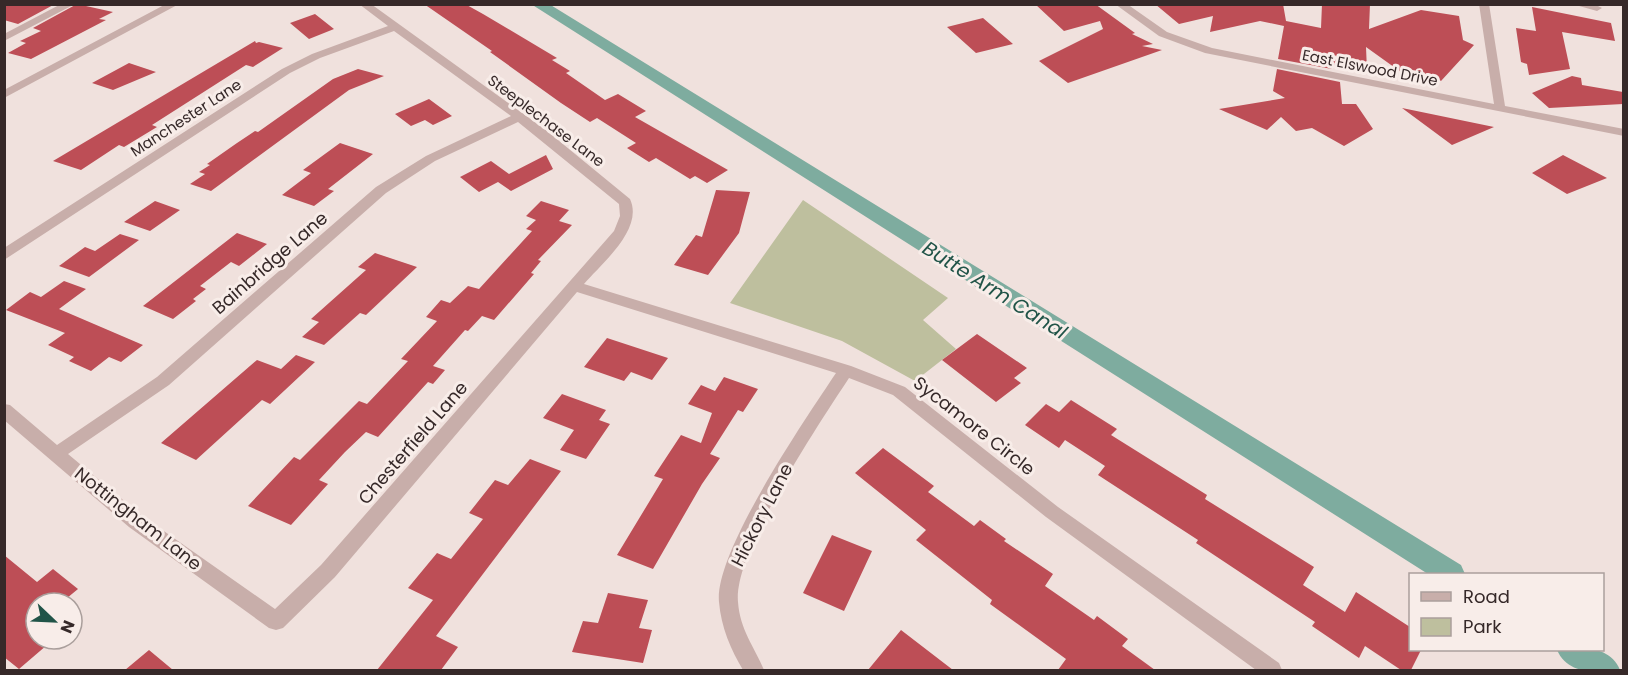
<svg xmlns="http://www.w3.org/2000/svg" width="1628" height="675" font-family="Poppins,sans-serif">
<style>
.green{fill:#bebf9e}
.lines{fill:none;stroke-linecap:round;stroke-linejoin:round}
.canal{fill:#7eac9f;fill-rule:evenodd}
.building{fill:#bd4e56}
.minor{fill:#c8aeaa;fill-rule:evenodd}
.labels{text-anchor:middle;stroke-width:6;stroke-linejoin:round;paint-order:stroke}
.far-street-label{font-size:15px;fill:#362929;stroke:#f8ede9}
.street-label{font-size:18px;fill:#362929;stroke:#f8ede9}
.water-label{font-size:20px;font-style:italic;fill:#215448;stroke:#f8ede9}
</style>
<rect width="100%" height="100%" fill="#f0e1dd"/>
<path class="green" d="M803,200L948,298L923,320L956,349L915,381L842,341L730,303Z"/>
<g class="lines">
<path class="canal" d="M531,4H549L1461,565L1465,574H1428Z
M1557,650C1580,647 1610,645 1620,670C1597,673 1568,675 1557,650Z"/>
</g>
<path class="building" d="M4,4H55L18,24L4,20Z
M77,4L113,12L99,19L106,20L31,59L8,53L26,43L20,41L41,31L33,28Z
M424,4H465L483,14L557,58L552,60L570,71L566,73L605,100L618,94L646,111L635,117L728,170L707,183L695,176L690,179L656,158L649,162L627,148L636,143L597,118L590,122L561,103L490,52L492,51Z
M1035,4H1095L1135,33L1132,34L1153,44L1142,46L1162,50L1068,83L1039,61L1103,29L1100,21L1064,31Z
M1155,4H1283L1286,21L1321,28L1322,4H1370L1369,29L1421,10L1459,16L1463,40L1474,45L1441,81L1437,78L1419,81L1412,80L1366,47L1367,71L1328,64L1332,69L1278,59L1284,26L1260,21L1210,32L1213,16L1179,24Z
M1532,7L1611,23L1615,41L1562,32L1570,69L1529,75L1527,64L1521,62L1516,28L1536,31Z
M315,14L334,29L309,39L290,23Z
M983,18L1013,44L976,53L947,27Z
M255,41L256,43L259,42L283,48L253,67L246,65L152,125L157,127L124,147L119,145L81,170L53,161Z
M129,63L156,72L113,90L92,83Z
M358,69L384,76L349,90L211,191L190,184L205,174L199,172L210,165L207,164L237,143L255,131L258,132L333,79Z
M1277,69L1340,82L1342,104H1356L1373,129L1344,146L1312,128L1296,131L1281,117L1267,130L1219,109L1285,98L1273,91Z
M1572,76L1581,78L1582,85L1623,92V104L1549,108L1532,93Z
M429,99L452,116L433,125L425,120L411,126L395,114Z
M1402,108L1494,127L1452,145Z
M340,143L373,154L328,189L334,191L314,206L282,195L311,173L303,170Z
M546,155L553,169L511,191L498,182L479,192L460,177L491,161L509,174Z
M1563,155L1607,178L1567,194L1532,173Z
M716,190L750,192L739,233L708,275L674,265L696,235L702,237Z
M155,201L180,210L150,231L124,222Z
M541,201L569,210L559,221L572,225L538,260L541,261L531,273L534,274L494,320L482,316L468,331L465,330L433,366L445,370L433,384L428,382L378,437L366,432L345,452L319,480L328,484L291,525L248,506L294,457L300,460L359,401L367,404L408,361L401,359L437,321L426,317L441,300L450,303L468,286L479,289L532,231L526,229L536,220L526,216Z
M237,233L267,244L239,266L231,262L200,286L206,289L193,299L196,301L173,319L143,306Z
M120,234L139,240L89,277L59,266L85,247L95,251Z
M375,253L417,267L366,315L360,313L324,345L302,337L319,322L311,319L366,270L358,267Z
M64,281L86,289L59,309L143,345L121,362L109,357L91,371L69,361L74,357L48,345L65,333L6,310L30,292L41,297Z
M977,334L1027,368L1014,378L1021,383L996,402L942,360Z
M607,338L668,358L652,380L631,372L624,381L584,367Z
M296,355L315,362L270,404L262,400L196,460L161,443L257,360L281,369Z
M724,377L758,389L743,412L738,410L710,454L720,458L702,484L653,569L617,555L663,479L654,476L681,435L701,443L712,413L688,404L701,385L715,391Z
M562,394L606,410L599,420L610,424L586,459L560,450L574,430L543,418Z
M1071,400L1117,429L1111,435L1207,495L1205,499L1314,567L1303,585L1345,612L1356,592L1410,627V650H1421L1411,670H1401L1365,646L1359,658L1312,626L1315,622L1196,543L1198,540L1098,475L1105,466L1065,440L1059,448L1025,425L1046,404L1059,412Z
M883,448L934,486L928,492L974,526L980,520L1006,539L1004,541L1053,574L1045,586L1094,620L1097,616L1128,639L1122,646L1155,670H1058L1066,659L990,604L992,600L916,540L926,530L855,473Z
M530,459L561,471L436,636L458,647L441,670H377L433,600L408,588L437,553L451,559L483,519L469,513L495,480L508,485Z
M832,535L872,551L844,611L803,593Z
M4,555L37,582L53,569L78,589L61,603H36V639H54L19,669L4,657Z
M608,593L648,600L639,628L652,630L643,663L572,652L583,621L598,623Z
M901,630L953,670H868Z
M149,650L173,670H125Z"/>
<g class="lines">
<path class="minor" d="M61,4H75L4,41V34Z
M166,4H179L4,98V90Z
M359,4H371L547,131L630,199C644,229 602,263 584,284L851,366L905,387L1058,507L1279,663L1282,670H1256L1046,517L893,395L849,378C820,422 733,552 738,602C740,630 754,646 764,670H743C731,650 721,627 719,602C714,552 806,418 836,373L577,292L335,577L283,628L276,630L269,628L129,527L4,420V404L10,405L57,445L157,377L376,187L426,156L511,116L394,31L320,58L290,73L4,260V248L282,69L312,54L388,26ZM518,122L619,204L620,216L614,231L321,565L275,609L141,515L68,454L169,385L386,193L435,161Z
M1115,4H1127L1167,32L1212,48L1494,104L1479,4H1489L1505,106L1624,129V136L1205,53L1159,36Z
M1572,4H1594L1602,8L1597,11Z"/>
</g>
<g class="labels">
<g class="far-street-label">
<text transform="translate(1370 68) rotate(11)" y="5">East Elswood Drive</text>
<text transform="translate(186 118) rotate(-33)" y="5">Manchester Lane</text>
<text transform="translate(546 121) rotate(37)" y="5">Steeplechase Lane</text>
</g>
<g class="street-label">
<text transform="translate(270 263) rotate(-41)" y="6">Bainbridge Lane</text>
<text transform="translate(974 426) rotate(38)" y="6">Sycamore Circle</text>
<text transform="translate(413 443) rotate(-49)" y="6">Chesterfield Lane</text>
<text transform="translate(762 515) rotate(-63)" y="6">Hickory Lane</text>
<text transform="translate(138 519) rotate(38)" y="6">Nottingham Lane</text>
</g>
<g class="water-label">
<text transform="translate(995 290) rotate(32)" y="7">Butte Arm Canal</text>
</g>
</g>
<rect width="1628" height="675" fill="none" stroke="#362929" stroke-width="12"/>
<rect x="1409" y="573" width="195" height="78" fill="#f8ede9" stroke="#aa9f9c" stroke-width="1.5"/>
<rect x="1421" y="592" width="30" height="9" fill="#c8aeaa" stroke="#aa9f9c" stroke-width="1.5"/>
<text x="1463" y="603" font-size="18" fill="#362929">Road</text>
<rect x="1421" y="618" width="30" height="18" fill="#bebf9e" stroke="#aa9f9c" stroke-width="1.5"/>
<text x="1463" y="633" font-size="18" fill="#362929">Park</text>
<g transform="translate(54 621) rotate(113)"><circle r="28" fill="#f8ede9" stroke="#aa9f9c" stroke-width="1.5"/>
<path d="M0-4.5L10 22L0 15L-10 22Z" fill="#215448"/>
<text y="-9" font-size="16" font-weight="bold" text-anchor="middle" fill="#362929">N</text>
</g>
</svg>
